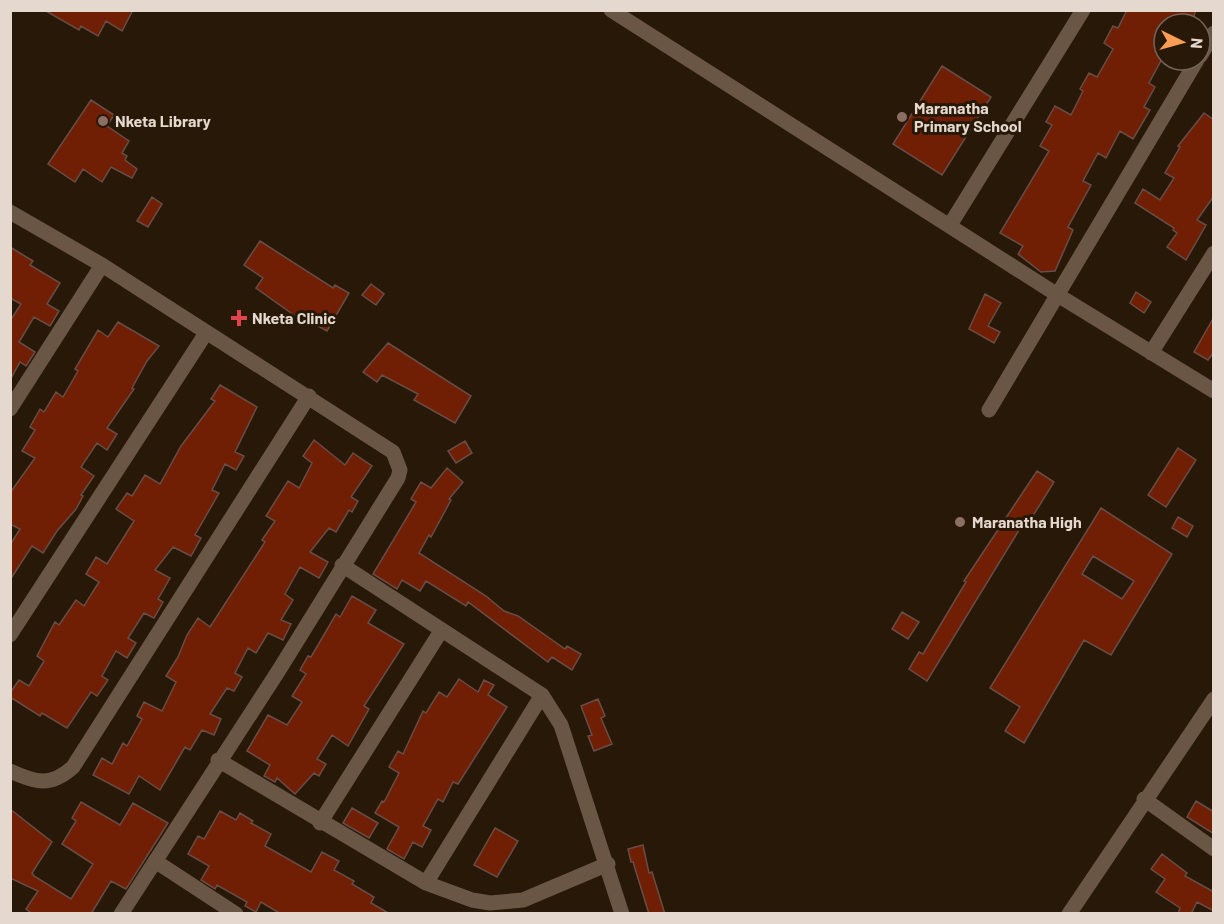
<svg xmlns="http://www.w3.org/2000/svg" width="1224" height="924" font-family="Barlow,sans-serif">
<style>
.building{fill:#701f05;stroke:#684d46;stroke-width:1.5;fill-rule:evenodd}
.lines{fill:none;stroke-linecap:round;stroke-linejoin:round}
.minor{stroke:#6a5644;stroke-width:15}
.education-dot{fill:#8d6e63;stroke:#281808;stroke-width:2}
.health-dot{fill:#e0444e;stroke:#281808;stroke-width:2}
.labels{text-anchor:middle;stroke-width:6;stroke-linejoin:round;paint-order:stroke}
.poi-label{font-size:16px;font-weight:bold;fill:#e5d9cf;stroke:#281808;text-anchor:start}
</style>
<rect width="100%" height="100%" fill="#281808"/>
<path class="building" d="M44,10H133L122,31L106,21L98,36L81,26L79,30Z
M1127,10H1196L1191,24H1164V55L1149,83L1155,87L1144,107L1150,110L1133,139L1120,131L1106,158L1098,153L1083,181L1091,185L1068,227L1073,230L1055,271L1041,272L1018,254L1023,246L1000,233L1049,151L1040,146L1052,125L1046,122L1055,106L1071,115L1083,91L1080,89L1089,73L1097,77L1113,49L1104,43L1113,26L1118,28Z
M942,66L991,97L942,175L893,144Z
M91,100L114,115L107,126L129,141L122,153L127,156L125,160L137,169L132,178L111,167L102,182L83,169L75,182L48,164Z
M1204,113L1214,120V196L1197,220L1206,225L1186,260L1167,247L1177,233L1173,230L1174,228L1135,203L1143,189L1160,200L1174,178L1165,173L1180,147L1178,146Z
M152,197L162,204L148,227L137,221Z
M260,241L333,288L335,285L349,293L327,331L307,320L305,323L256,288L263,278L244,265Z
M10,247L33,261L30,265L60,283L47,304L59,311L50,326L34,317L19,342L35,352L26,366L20,362L10,380V321L21,304L10,298Z
M371,284L384,294L376,305L362,295Z
M1136,292L1151,302L1144,313L1130,303Z
M985,294L1001,303L988,326L1000,332L994,343L969,329Z
M1214,317V352L1208,360L1194,352Z
M118,322L159,346L147,361L132,388L134,389L107,428L117,434L107,450L97,443L81,467L94,476L81,495L83,496L76,509L57,531L43,553L32,546L10,580V545L20,529L10,524V493L35,458L22,451L35,430L30,427L40,409L44,412L56,392L63,397L78,371L75,369L98,330L108,337Z
M388,343L471,396L455,423L414,400L418,394L382,375L377,382L363,372Z
M220,385L257,407L235,452L244,456L236,470L225,464L212,490L219,493L195,535L201,538L191,556L173,547L155,570L170,578L158,599L163,602L154,618L144,613L128,638L136,643L127,658L116,651L102,676L108,680L97,696L91,692L67,728L42,713L40,716L10,697V693L19,680L29,686L44,661L37,656L55,622L59,625L76,600L84,606L99,582L86,574L96,557L107,564L134,521L116,509L127,493L132,496L145,475L160,484L181,446L215,401L211,399Z
M314,440L345,465L353,453L372,466L351,497L358,501L352,512L349,510L336,532L329,528L310,552L328,562L319,578L300,567L285,594L293,600L281,620L291,624L283,640L268,633L256,653L248,648L235,673L242,677L234,691L227,688L210,714L221,719L214,735L202,730L190,750L185,747L160,790L139,776L129,794L93,775L102,758L112,764L123,743L127,746L142,719L137,716L144,702L162,711L176,682L166,676L178,657L187,635L198,618L210,627L265,542L262,540L275,521L266,516L288,481L299,488L312,463L303,456Z
M465,441L472,453L456,463L448,451Z
M1178,448L1196,460L1166,507L1148,495Z
M447,468L463,482L449,499L451,500L431,537L429,535L419,553L486,596L504,611L518,616L565,649L567,646L581,654L572,670L552,657L548,662L468,602L466,606L426,581L420,591L402,580L397,589L373,574L416,502L411,499L421,482L431,488Z
M1037,471L1054,482L1031,519L1027,517L927,681L909,669L919,652L923,654L966,582L964,581Z
M1101,508L1172,554L1111,655L1084,640L1024,743L1005,731L1020,707L990,688ZM1093,556L1134,581L1122,599L1082,574Z
M1178,517L1193,526L1187,537L1172,528Z
M352,596L376,610L368,623L404,644L364,706L369,709L348,746L332,735L317,759L326,764L319,776L314,773L295,794L277,778L275,782L264,776L270,765L247,751L268,715L287,725L302,702L292,696L306,674L300,670L308,656L311,657L336,614L340,617Z
M902,612L919,622L908,639L892,629Z
M459,679L478,692L484,680L494,685L488,695L507,707L458,784L453,782L443,802L438,799L423,826L431,830L422,847L413,842L404,859L387,849L399,827L375,813L382,801L384,802L399,773L389,767L398,751L403,754L423,711L426,713L439,692L447,697Z
M598,699L605,716L601,718L612,744L594,751L588,736L592,735L581,706Z
M1196,801L1214,812V834L1187,817Z
M81,802L120,825L133,803L168,823L126,889L111,881L91,914H33L26,909L38,891L10,878V809L52,842L32,873L34,876L71,899L93,864L62,844L76,821L72,818Z
M352,808L378,823L369,838L343,823Z
M220,811L236,820L240,813L253,821L251,823L271,834L265,846L311,872L322,852L339,861L334,870L354,881L352,884L374,897L371,903L390,914H281L261,902L256,912L245,906L247,902L217,885L215,889L201,880L209,866L188,854L198,836L204,839Z
M495,828L518,841L497,877L474,865Z
M643,845L649,873L652,872L665,914H649L633,862H631L628,849Z
M1162,854L1187,873L1185,876L1214,892V911L1197,902L1191,914H1178L1180,908L1156,892L1165,879L1151,869Z"/>
<g class="lines">
<path class="minor" d="M611,10L1056,294L1214,391
M1200,56L1214,33
M10,212L102,265L393,452L400,470L398,478L279,670L121,914
M950,225L1083,10
M1151,353L1214,253
M10,409L102,265
M989,410L1197,60
M342,565L542,695L561,725L622,914
M10,635L206,333
M218,760L426,883L472,900L490,903L523,900L608,864
M10,771C36,783 51,787 73,767L309,396
M1144,799L1214,849
M320,823L441,631
M155,861L236,914
M426,883L542,695
M1069,914L1214,699"/>
</g>
<g class="education-dot">
<circle cx="902" cy="117" r="6"/>
<circle cx="103" cy="121" r="6"/>
<circle cx="960" cy="522" r="6"/>
</g>
<path class="health-dot" d="M236 309h6v6h6v6h-6v6h-6v-6h-6v-6h6z"/>
<g class="labels">
<g class="poi-label">
<text x="914" y="114">Maranatha<tspan x="914" dy="18">Primary School</tspan></text>
<text x="115" y="127">Nketa Library</text>
<text x="252" y="324">Nketa Clinic</text>
<text x="972" y="528">Maranatha High</text>
</g>
</g>
<rect width="1224" height="924" fill="none" stroke="#e5d9cf" stroke-width="24"/>
<g transform="translate(1182 42) rotate(95)"><circle r="28" fill="#281808" stroke="#746558" stroke-width="1.5"/>
<path d="M0-4.5L10 22L0 15L-10 22Z" fill="#fc9d54"/>
<text y="-9" font-size="16" font-weight="bold" text-anchor="middle" fill="#e5d9cf">N</text>
</g>
</svg>
